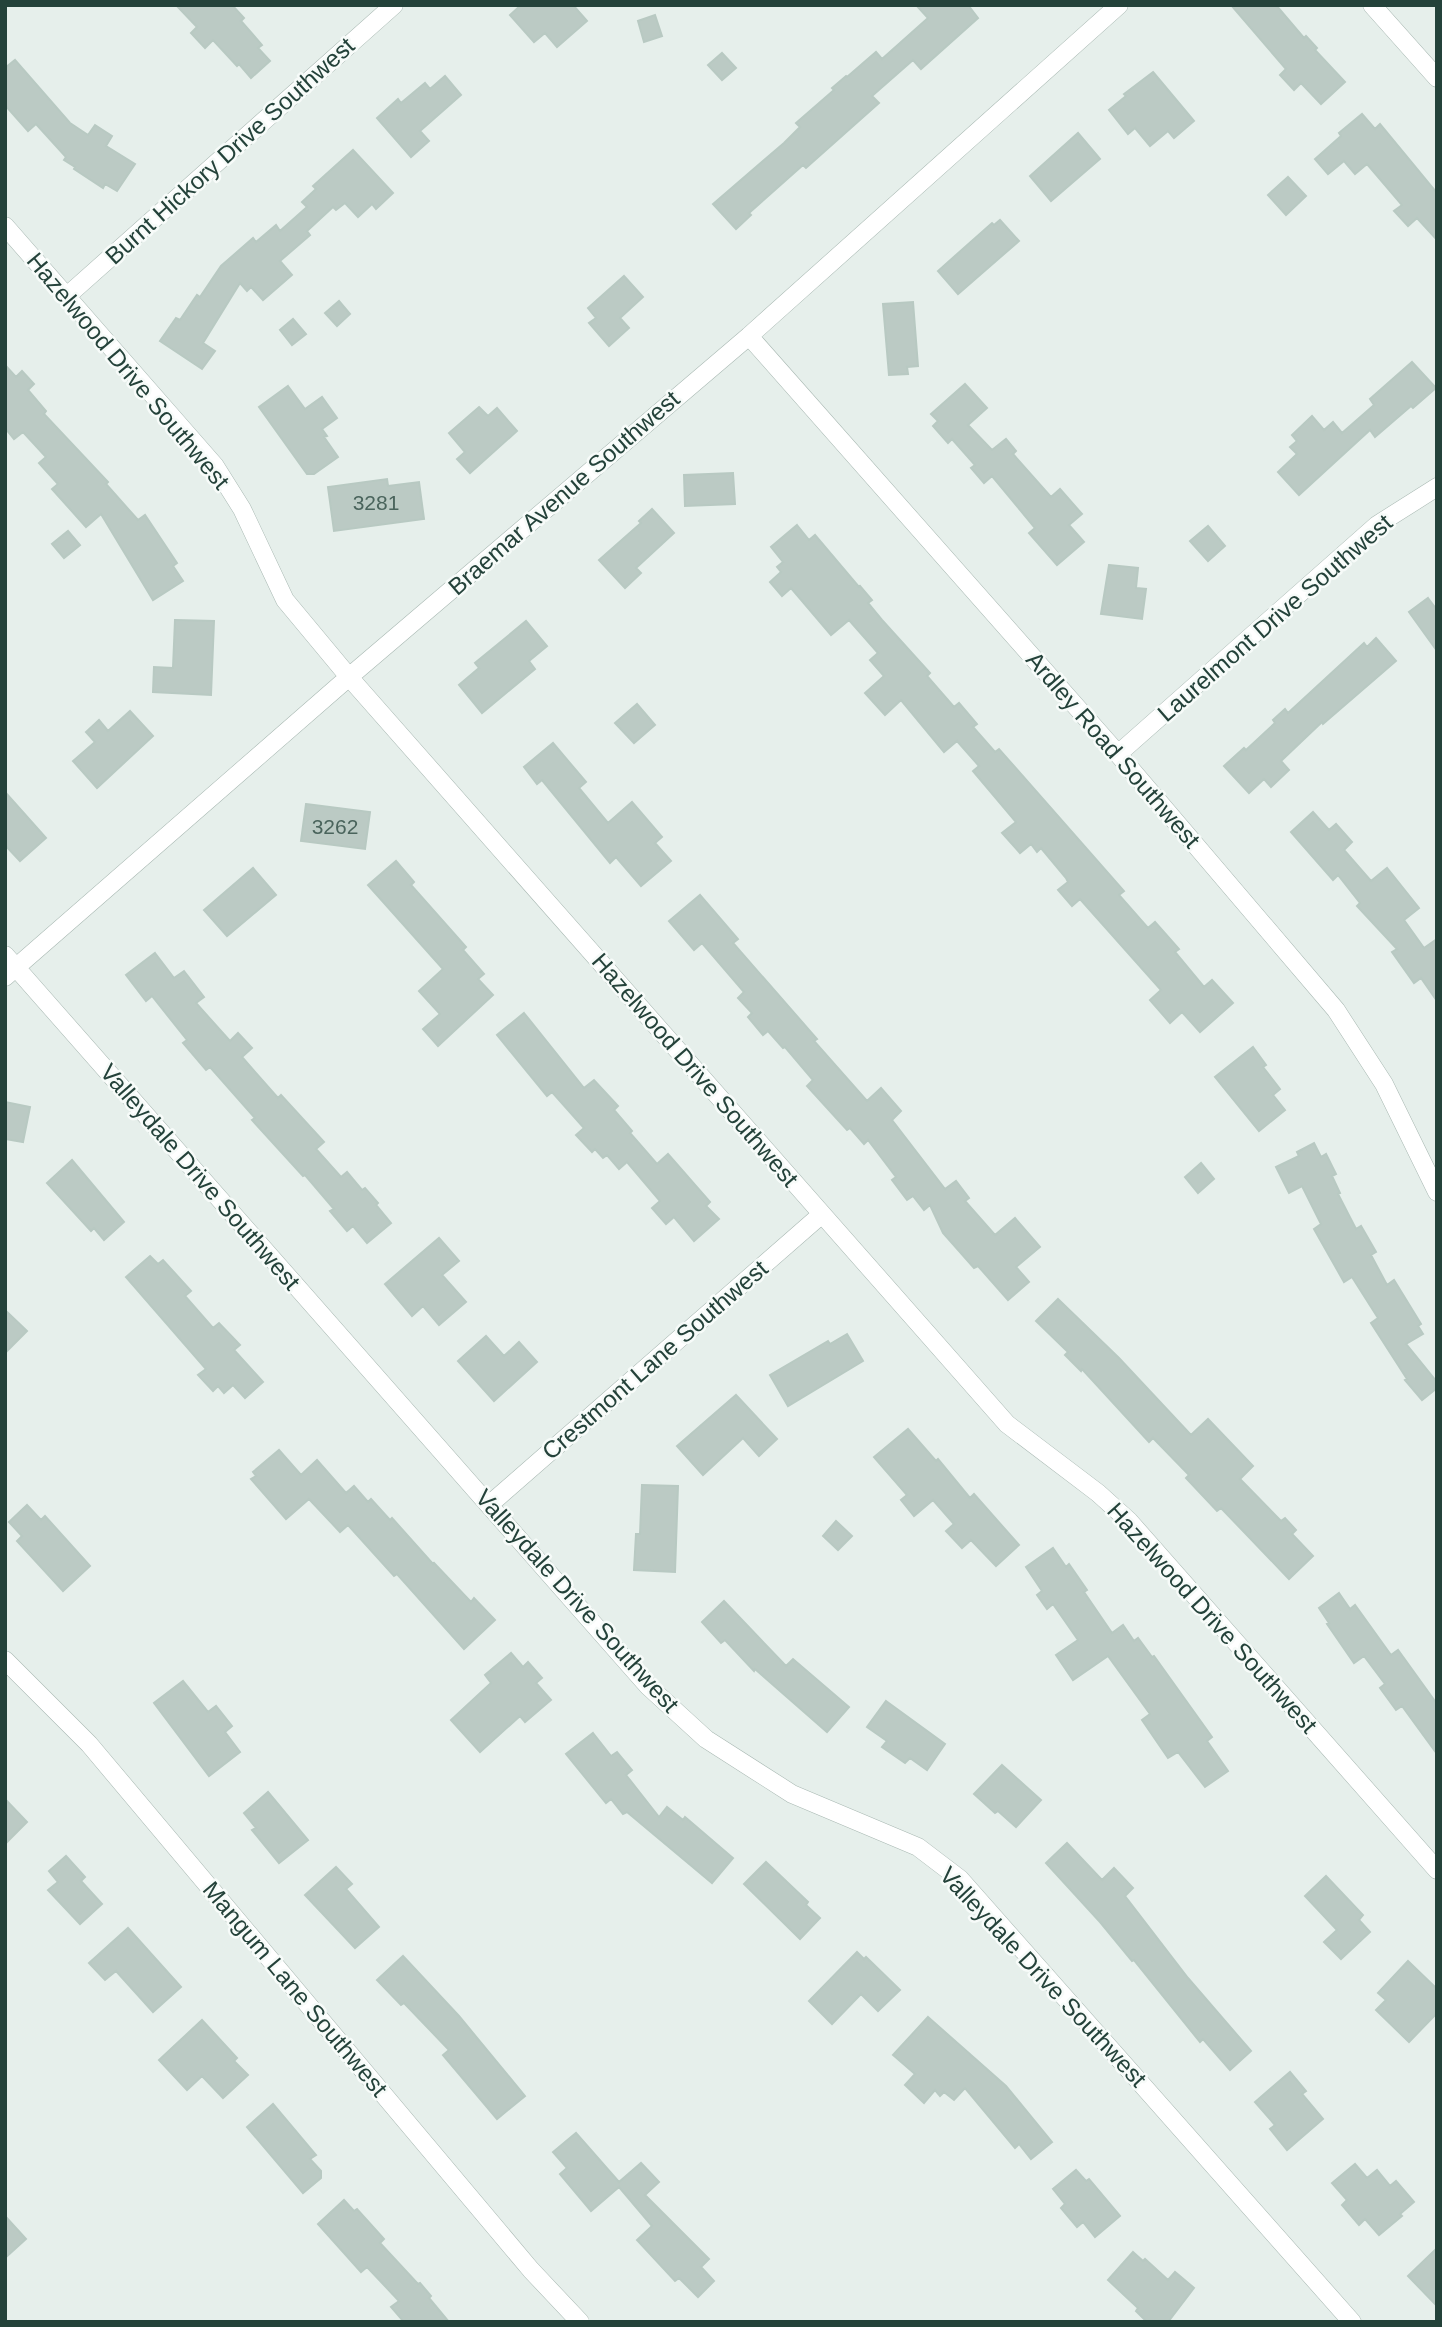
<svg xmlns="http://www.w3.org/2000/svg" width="1442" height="2327" font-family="Helvetica,sans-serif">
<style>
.building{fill:#bbcac4;stroke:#b8c9c2;stroke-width:2}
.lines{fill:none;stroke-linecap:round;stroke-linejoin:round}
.minor-casing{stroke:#a8b8b2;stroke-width:19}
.minor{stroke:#fff;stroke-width:18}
.labels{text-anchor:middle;stroke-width:5;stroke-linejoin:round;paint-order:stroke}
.number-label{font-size:21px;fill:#4a645c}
.street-label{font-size:24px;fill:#24423a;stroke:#f7fbf9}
</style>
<rect width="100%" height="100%" fill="#e6efeb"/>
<path class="building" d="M176,5H232L244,18L241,21L262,45L258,48L270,61L251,78L239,64L237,66L213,40L205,48L191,33L197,27Z
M521,5H573L587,21L557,47L545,33L534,42L510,15Z
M916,5H968L978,18L921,69L913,60L872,96L879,103L806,168L803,165L749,213L751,215L736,229L713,204L784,143L800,127L796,123L834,90L832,88L846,76L847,77L876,52L882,59L928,18Z
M1231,5H1276L1304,38L1306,36L1317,48L1315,50L1345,82L1321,104L1301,83L1294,90L1280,75L1286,69Z
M655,15L662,36L644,42L638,21Z
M722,53L736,68L722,80L708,65Z
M15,60L70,123L88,135L95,125L112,136L106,146L135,164L117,191L105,184L103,188L74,169L75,167L64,160L66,157L36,124L28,131L5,105V68Z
M1153,72L1194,121L1174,138L1168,131L1150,146L1135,128L1128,134L1109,110L1126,96L1124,94Z
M445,76L461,95L420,131L429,141L411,157L377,118L398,99L401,103L425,83L430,89Z
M1362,114L1375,129L1380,124L1437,193V240L1417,218L1408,226L1394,211L1402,205L1367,164L1355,174L1344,161L1328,174L1315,159L1341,136L1339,133Z
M1078,133L1100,159L1051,201L1030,176Z
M353,150L393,193L376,209L372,204L358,217L345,203L336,210L333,207L307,231L310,235L280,261L292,275L263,300L251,287L247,291L240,283L203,343L215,351L202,369L160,341L176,318L180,320L197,295L200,297L221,266L253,238L256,242L276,225L280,231L307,207L302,202L316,189L313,186Z
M1288,177L1306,196L1286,215L1268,195Z
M1000,220L1019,241L958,294L938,271L992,223L994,225Z
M624,276L643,297L620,318L629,328L609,346L589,323L596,318L588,308Z
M339,301L350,314L337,326L325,313Z
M913,302L918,366L907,367L908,374L889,375L883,304Z
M293,319L306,334L292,345L280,330Z
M1412,362L1436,388L1413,408L1411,406L1375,437L1370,430L1299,495L1278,472L1297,454L1290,447L1297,441L1292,435L1312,416L1324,430L1333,422L1342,433L1374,405L1370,399Z
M5,365L16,377L22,371L34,384L28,390L46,411L44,414L108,482L106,484L138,520L145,515L177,563L173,566L183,581L153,600L101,514L86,527L52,489L58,484L39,463L46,457L23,432L14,439L5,428Z
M965,384L987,408L968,425L992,450L1006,439L1016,451L1013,454L1051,497L1060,489L1082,514L1069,525L1084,542L1057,565L1029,533L1035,528L992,476L984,483L971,468L975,465L952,439L948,443L933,426L938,421L931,414Z
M288,386L305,409L322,397L337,418L322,429L327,436L324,437L338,457L314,474H307L259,407Z
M479,407L488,416L497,408L517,431L470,473L457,459L465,452L449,433Z
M733,473L735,504L685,506L684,475Z
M387,479L388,486L419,482L424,519L334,531L328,487Z
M652,509L674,533L636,568L641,573L625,588L599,560L641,523L639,521Z
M797,525L809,540L815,535L859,587L860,586L872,600L868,603L882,620L930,673L927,676L954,707L959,703L977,724L973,727L995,752L999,749L1124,891L1119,895L1148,928L1155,922L1179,949L1175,952L1204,987L1212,980L1233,1003L1200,1032L1182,1012L1170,1023L1150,1000L1161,990L1080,899L1072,906L1058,890L1068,882L1066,878L1041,848L1037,852L1031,844L1020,853L1002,833L1016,822L973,771L979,766L957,741L944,752L901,700L885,715L865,693L884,676L870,660L878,653L849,620L831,635L791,588L782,596L770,582L781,572L777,567L783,562L771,547Z
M1208,526L1225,546L1208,561L1190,541Z
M68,531L80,545L64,558L52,544Z
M1109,565L1138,568L1136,588L1146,589L1142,619L1101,614Z
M1428,598L1437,610V651L1409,612Z
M175,620L214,621L211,695L153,692L154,667L173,668Z
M526,621L547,646L529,661L535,669L482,713L459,685L479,668L475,663Z
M1376,638L1396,661L1323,724L1322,722L1281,761L1289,770L1271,787L1264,779L1249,793L1224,766L1244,748L1246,750L1275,723L1273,720L1285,709L1288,713L1364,643L1367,647Z
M637,704L655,725L634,743L615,723Z
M130,711L153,736L97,788L73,761L95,742L86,732L99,720L108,731Z
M553,743L586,782L579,788L608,823L632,802L662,837L655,843L671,861L641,886L616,857L610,863L542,780L537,784L524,767Z
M5,792L46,838L20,861L5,845Z
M306,804L370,812L365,849L301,841Z
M1313,812L1329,830L1336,824L1352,842L1344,850L1371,881L1387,868L1419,908L1404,920L1424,948L1437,939V1001L1421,978L1414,983L1392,952L1397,949L1357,906L1360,903L1338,875L1333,880L1291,832Z
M396,861L414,882L411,885L466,947L463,950L484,974L478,979L493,995L438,1046L423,1029L440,1014L419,991L443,969L368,885Z
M253,868L276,895L227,936L204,910Z
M700,895L738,939L733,943L817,1039L814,1041L867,1101L881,1088L901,1111L892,1120L945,1189L956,1181L969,1198L965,1201L995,1235L1015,1218L1040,1247L1016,1267L1029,1282L1008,1300L978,1266L974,1268L943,1233L930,1205L924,1210L913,1196L907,1200L892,1180L896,1177L868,1140L864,1144L850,1128L847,1130L807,1086L813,1080L785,1047L783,1048L768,1031L763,1035L748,1017L752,1013L738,998L744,992L702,943L694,950L669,921Z
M155,953L174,978L184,971L204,997L196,1003L230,1041L238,1033L252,1048L242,1057L278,1098L281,1095L324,1142L316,1149L341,1177L347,1172L362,1190L365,1188L378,1203L376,1205L391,1223L367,1243L353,1226L347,1231L330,1211L334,1209L305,1175L303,1176L252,1120L255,1118L210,1067L206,1070L183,1043L187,1040L152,996L146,1001L126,975Z
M524,1013L584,1088L594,1080L618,1106L614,1110L632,1131L630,1133L657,1164L668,1154L710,1202L706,1206L719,1219L694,1241L674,1217L666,1224L652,1208L660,1201L627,1162L619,1169L607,1155L603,1158L595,1149L592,1152L576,1135L584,1128L552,1092L547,1096L497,1035Z
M1253,1047L1266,1065L1263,1067L1280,1089L1273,1095L1285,1110L1259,1131L1215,1077Z
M5,1102L30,1107L23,1142L5,1139Z
M1314,1143L1321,1157L1326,1154L1336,1174L1332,1176L1340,1193L1338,1194L1356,1229L1361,1226L1376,1252L1371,1255L1387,1285L1394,1280L1421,1324L1418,1326L1423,1334L1406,1344L1437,1382V1388L1422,1400L1405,1380L1407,1379L1371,1323L1378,1318L1352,1277L1344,1282L1314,1229L1321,1224L1302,1186L1289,1193L1276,1167L1299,1156L1297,1152Z
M72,1160L124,1222L104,1240L94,1228L91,1231L47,1183Z
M1201,1163L1214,1179L1198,1193L1185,1177Z
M439,1238L459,1261L442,1275L466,1302L439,1325L423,1306L412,1316L385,1284Z
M150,1256L158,1264L163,1260L191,1291L185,1296L213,1328L219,1323L240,1345L234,1350L263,1382L245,1398L233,1385L224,1393L218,1386L213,1391L198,1375L206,1369L126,1277Z
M1058,1299L1119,1358L1191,1435L1208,1419L1253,1466L1240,1479L1281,1521L1285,1518L1296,1530L1292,1534L1313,1556L1289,1579L1221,1508L1217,1511L1186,1478L1189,1475L1153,1438L1149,1442L1082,1369L1081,1371L1065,1355L1068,1352L1036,1321Z
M5,1310L27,1331L5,1353Z
M847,1334L863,1361L788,1406L770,1375L828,1341L830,1344Z
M486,1336L504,1356L519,1342L537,1362L494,1401L458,1361Z
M736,1395L777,1439L759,1456L743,1438L703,1475L677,1446Z
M908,1429L936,1461L938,1459L970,1498L974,1494L1019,1545L996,1566L971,1540L962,1548L946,1531L954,1524L933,1500L914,1516L901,1500L907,1495L874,1457Z
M279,1450L301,1475L317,1460L346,1493L354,1486L368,1502L371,1499L390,1520L392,1518L433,1564L434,1563L471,1602L474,1598L495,1620L464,1649L397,1574L394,1576L348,1525L340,1532L309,1499L286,1519L251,1479L256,1476L253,1472Z
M642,1485L678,1486L675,1572L634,1570L636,1534H640Z
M27,1505L41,1520L45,1516L90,1566L63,1591L17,1541L22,1536L9,1522Z
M836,1521L852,1536L838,1550L823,1536Z
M1053,1548L1066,1567L1069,1564L1087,1590L1084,1592L1112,1633L1123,1625L1134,1641L1138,1638L1152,1657L1154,1656L1212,1737L1207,1741L1228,1771L1205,1787L1178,1752L1168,1758L1142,1720L1150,1714L1108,1656L1073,1680L1056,1655L1078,1640L1053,1604L1047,1609L1037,1595L1042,1591L1026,1567Z
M1339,1593L1350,1609L1355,1605L1391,1655L1398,1650L1437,1704V1754L1402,1706L1396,1710L1380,1688L1385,1684L1364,1656L1354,1663L1327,1624L1329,1623L1319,1608Z
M724,1601L786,1666L793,1659L849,1707L827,1732L755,1669L754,1671L725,1640L721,1643L702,1622Z
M511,1653L523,1667L528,1662L542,1678L536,1683L551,1700L525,1722L520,1716L480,1752L451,1720L491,1683L485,1675Z
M183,1681L208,1712L216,1706L232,1726L225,1732L240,1752L209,1776L154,1703Z
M886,1701L945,1744L927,1770L910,1758L905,1763L882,1747L887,1741L867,1727Z
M593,1733L611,1756L617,1752L632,1770L626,1775L659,1817L667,1807L683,1820L685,1817L733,1858L712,1883L627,1812L623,1814L611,1799L606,1803L566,1754Z
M1002,1765L1041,1800L1016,1827L998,1811L995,1813L974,1794Z
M268,1792L308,1840L279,1863L252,1830L256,1828L244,1813Z
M5,1799L27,1822L5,1844Z
M1067,1843L1102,1880L1114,1868L1133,1888L1125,1896L1188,1978L1251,2051L1230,2070L1203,2039L1200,2042L1134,1960L1132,1961L1100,1922L1046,1863Z
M66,1856L85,1877L81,1881L102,1904L80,1924L48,1890L58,1882L49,1871Z
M766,1862L808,1902L806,1905L820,1918L800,1939L744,1884Z
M336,1867L352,1884L346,1889L379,1927L355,1948L305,1895Z
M1326,1876L1363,1915L1359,1920L1370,1932L1341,1959L1324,1942L1337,1930L1305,1896Z
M128,1928L181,1987L153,2012L116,1971L105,1980L89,1963Z
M857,1952L864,1959L866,1957L900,1990L878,2011L861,1994L832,2024L809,2001Z
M403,1956L459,2016L525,2096L497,2119L443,2055L449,2050L404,2003L401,2005L377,1980Z
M1408,1961L1437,1989V2013L1409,2042L1376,2010L1386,2000L1378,1993Z
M928,2017L1006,2086L1052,2142L1031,2159L1019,2144L1015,2148L965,2088L954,2100L944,2092L940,2096L935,2090L924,2103L905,2085L915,2074L893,2055Z
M202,2020L237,2058L234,2061L248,2075L223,2098L202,2076L187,2090L159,2060Z
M1290,2072L1306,2091L1302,2094L1323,2119L1287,2150L1270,2129L1275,2125L1255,2102Z
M273,2104L316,2155L310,2159L321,2171V2178L303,2193L247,2127Z
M576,2133L619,2182L641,2163L659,2182L645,2195L709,2259L701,2267L714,2281L698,2297L679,2278L675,2281L637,2240L652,2226L619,2187L591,2211L560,2174L567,2168L553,2152Z
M1355,2164L1367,2178L1377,2170L1390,2186L1396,2181L1414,2202L1400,2214L1402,2216L1379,2235L1365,2219L1359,2225L1342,2205L1347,2200L1332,2183Z
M1076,2170L1086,2181L1089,2179L1120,2216L1095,2237L1083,2222L1077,2227L1061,2208L1065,2204L1053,2189Z
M344,2200L354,2211L357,2209L384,2239L380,2243L418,2284L420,2283L431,2296L429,2298L449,2322H404L391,2307L399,2301L367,2267L361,2272L318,2224Z
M5,2216L26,2239L5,2258Z
M1437,2248V2306L1408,2276Z
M1133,2252L1143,2261L1145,2259L1168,2280L1175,2272L1194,2288L1168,2322H1147L1136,2311L1138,2308L1108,2280Z"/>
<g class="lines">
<g class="minor-casing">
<path id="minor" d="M1372,5L1437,78
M5,226L215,466L242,509L285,600L349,677L1007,1424L1098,1493L1129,1521L1437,1870
M67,296L394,5
M749,336L1118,754L1336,1010L1384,1084L1437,1192
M1118,754L1377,525L1437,487
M5,955L648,1686L706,1739L792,1794L918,1847L960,1879L1352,2322
M5,977L349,677L749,336L1119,5
M489,1505L822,1214
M5,1660L89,1744L531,2270L580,2322"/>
</g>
<use href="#minor" class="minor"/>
</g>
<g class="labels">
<g class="number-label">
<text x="376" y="510">3281</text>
<text x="335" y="834">3262</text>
</g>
<g class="street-label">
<text transform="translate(230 151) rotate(-42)" y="8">Burnt Hickory Drive Southwest</text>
<text transform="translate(128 371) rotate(50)" y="8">Hazelwood Drive Southwest</text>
<text transform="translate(564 493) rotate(-41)" y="8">Braemar Avenue Southwest</text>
<text transform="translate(1275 618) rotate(-41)" y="8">Laurelmont Drive Southwest</text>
<text transform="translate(1113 750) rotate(49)" y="8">Ardley Road Southwest</text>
<text transform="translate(695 1070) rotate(49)" y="8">Hazelwood Drive Southwest</text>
<text transform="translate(200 1177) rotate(49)" y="8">Valleydale Drive Southwest</text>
<text transform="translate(655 1360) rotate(-41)" y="8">Crestmont Lane Southwest</text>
<text transform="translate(577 1601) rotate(48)" y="8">Valleydale Drive Southwest</text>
<text transform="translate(1212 1618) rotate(48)" y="8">Hazelwood Drive Southwest</text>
<text transform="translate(1043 1977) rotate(47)" y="8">Valleydale Drive Southwest</text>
<text transform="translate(295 1989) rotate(50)" y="8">Mangum Lane Southwest</text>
</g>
</g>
<rect width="1442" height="2327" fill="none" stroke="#24423a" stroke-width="14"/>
</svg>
